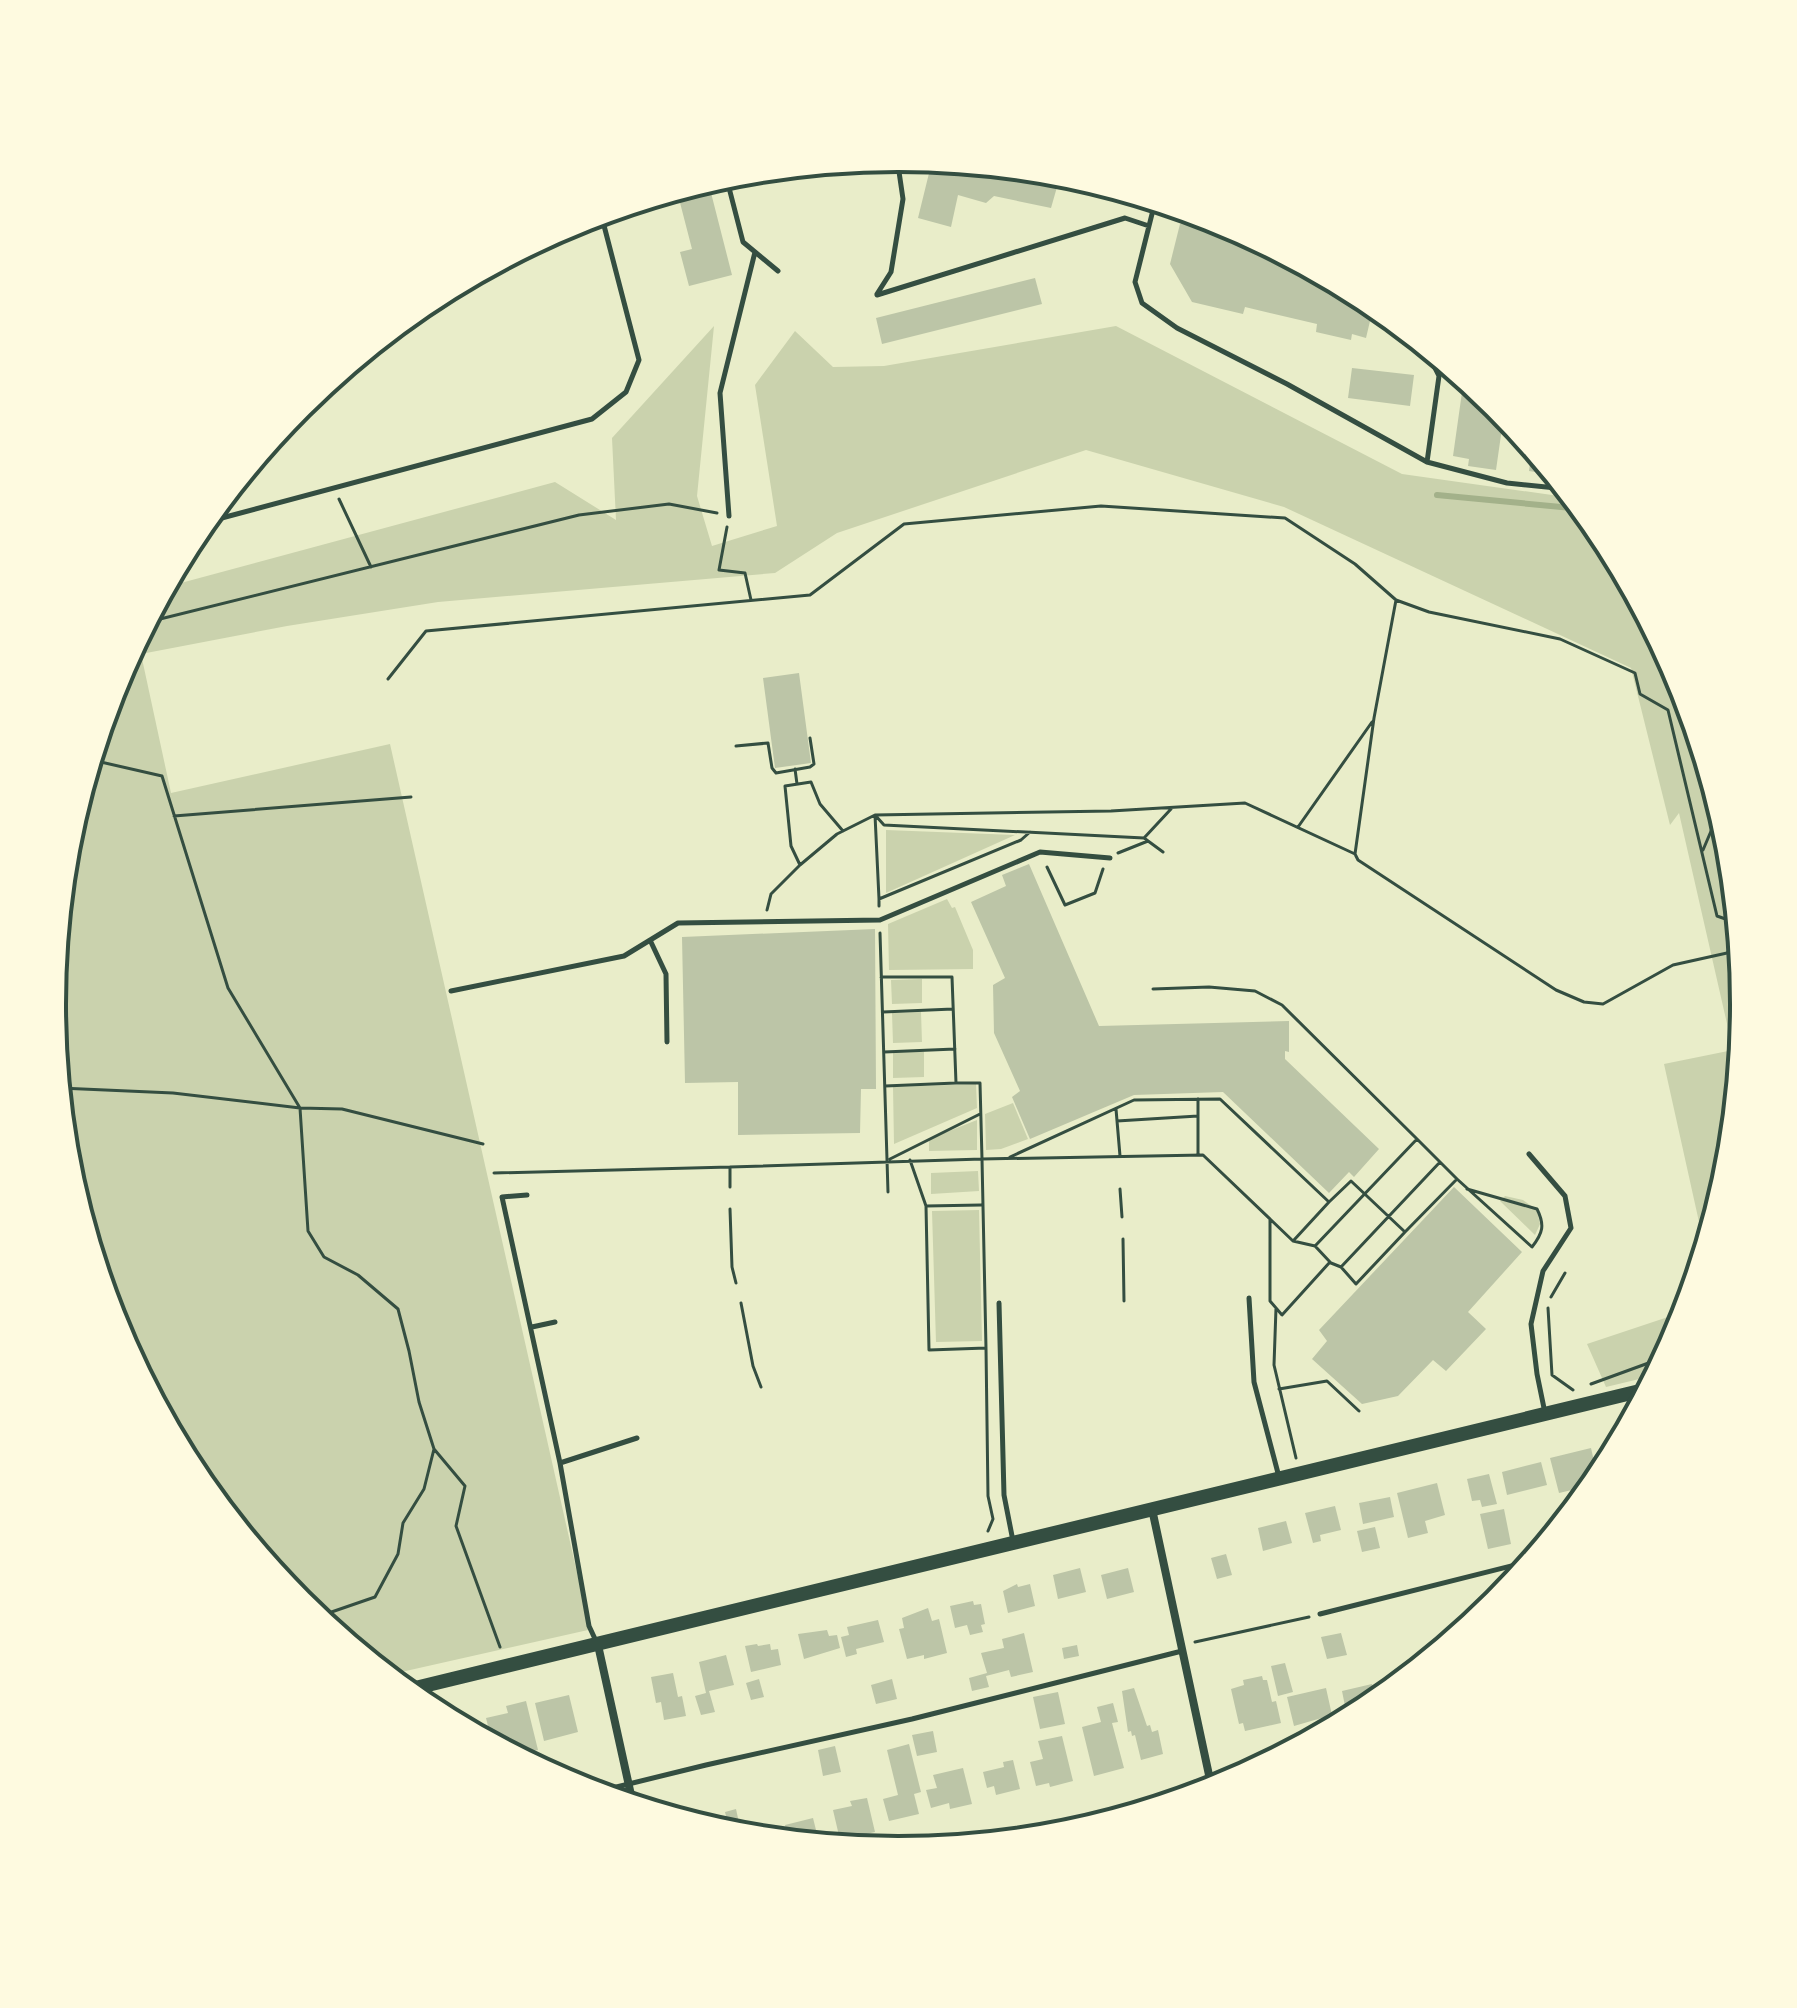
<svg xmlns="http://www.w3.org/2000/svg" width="1797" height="2008" font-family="Montserrat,sans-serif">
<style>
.green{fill:#cad2ad}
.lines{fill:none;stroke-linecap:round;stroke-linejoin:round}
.stream{stroke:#a3b18a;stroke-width:6}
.building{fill:#bcc5a7}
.path{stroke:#344e41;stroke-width:3}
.service{stroke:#344e41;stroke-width:5}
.minor{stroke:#344e41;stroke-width:8}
.tertiary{stroke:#344e41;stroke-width:14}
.rim{fill:none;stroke:#344e41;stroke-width:4}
</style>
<rect width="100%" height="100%" fill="#e9edc9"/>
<path class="green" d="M714,326L697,496L712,546L777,526L755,385L795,331L833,367L884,366L1116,326L1402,474L1573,498L1603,534L1681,680L1729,839L1745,1004L1729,1170L1705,1249L1664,1064L1733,1050L1679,813L1670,825L1631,668L1284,507L1086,450L837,533L775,573L438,602L287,626L141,654L171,793L390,744L589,1626L588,1630L388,1675L300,1602L194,1474L116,1328L68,1169L52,1004L68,838L117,680L166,587L555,482L616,520L612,438Z
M886,830L1015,835L886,893Z
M947,899L952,908L955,907L973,950V969L889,970L888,924Z
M922,979V1003L892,1004L891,980Z
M921,1012L922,1042L893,1043L892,1013Z
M893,1052H924V1077L893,1078Z
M976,1084L977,1108L894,1144L893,1087Z
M1013,1103L1028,1139L1001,1149L986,1150L985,1114Z
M977,1120V1150L929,1151V1139Z
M978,1171L979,1191L931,1194V1173Z
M1505,1196L1523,1200L1537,1210L1540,1224L1535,1235L1500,1201Z
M979,1210L982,1341L936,1342L932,1211Z
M1686,1311L1680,1328L1656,1375L1606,1387L1587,1344Z"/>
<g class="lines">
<path class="stream" d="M1437,495L1582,509"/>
</g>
<path class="building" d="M932,161L1022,170L1059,180L1051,208L994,196L986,203L958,195L951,227L918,218Z
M708,181L732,275L689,286L680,252L692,249L677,191Z
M1197,214L1223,222L1369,300L1374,304L1366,338L1352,334L1351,340L1316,332L1317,324L1245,307L1243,314L1192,302L1170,264L1180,224Z
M1035,278L1042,304L882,344L876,318Z
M1352,368L1414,375L1410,406L1348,398Z
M1464,378L1504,414L1496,470L1468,466L1469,459L1453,456Z
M1532,448L1541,459L1554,475L1529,471Z
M799,673L811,763L775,768L763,678Z
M1029,864L1099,1026L1289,1021V1052L1285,1051V1059L1379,1149L1354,1177L1349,1172L1329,1193L1223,1092L1134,1095L1030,1139L1012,1097L1020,1091L994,1033L993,985L1005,978L971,902L1006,886L1002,875Z
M1734,888L1736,913L1728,915L1724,889Z
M875,929L876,1089H861L860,1133L738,1135V1082L685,1083L682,937Z
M1454,1187L1522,1252L1468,1312L1486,1329L1446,1371L1433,1360L1398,1396L1362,1404L1312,1359L1327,1341L1319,1330Z
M1623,1436L1622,1437L1612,1456L1607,1440Z
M1591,1448L1598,1479L1589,1486L1559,1493L1550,1458Z
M1541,1462L1547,1485L1507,1495L1502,1472Z
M1489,1474L1497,1504L1482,1507L1480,1500L1472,1501L1467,1479Z
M1437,1483L1445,1515L1425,1521L1428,1533L1408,1538L1397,1493Z
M1390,1497L1394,1517L1363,1524L1359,1503Z
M1335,1506L1341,1530L1320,1535L1321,1541L1313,1543L1305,1513Z
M1504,1509L1511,1544L1488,1549L1480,1514Z
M1286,1521L1292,1543L1263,1551L1258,1528Z
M1375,1527L1380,1548L1362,1552L1357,1531Z
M1226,1554L1232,1575L1217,1579L1211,1558Z
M1080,1568L1086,1592L1058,1599L1053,1575Z
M1128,1568L1134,1592L1107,1599L1101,1575Z
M1017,1584L1018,1587L1030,1584L1035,1606L1008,1613L1003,1591Z
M973,1601L974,1605L981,1604L985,1624L981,1625L983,1632L970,1635L967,1625L955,1628L950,1606Z
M928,1608L932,1621L939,1619L947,1653L924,1659V1655L907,1659L899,1629L904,1628L902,1618Z
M878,1620L884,1642L856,1649L857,1654L846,1657L841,1637L849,1635L847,1627Z
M827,1630L829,1636L837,1635L840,1648L804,1659L798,1634Z
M1024,1633L1033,1672L1011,1677L1009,1670L986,1676L989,1687L972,1691L969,1678L987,1673L981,1653L1004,1648L1002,1639Z
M1341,1633L1347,1655L1327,1659L1321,1637Z
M757,1644L758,1646L770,1644L771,1650L778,1649L781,1665L751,1672L745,1646Z
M1077,1645L1079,1656L1064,1659L1062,1648Z
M726,1655L734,1685L709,1691L715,1712L701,1715L695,1696L706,1693L699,1662Z
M1285,1663L1293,1692L1278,1696L1271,1666Z
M673,1673L678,1697L682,1696L686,1716L664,1720L661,1702L656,1703L651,1677Z
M1410,1674L1408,1676L1394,1687L1392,1678Z
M1262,1676L1263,1680H1267L1272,1702L1276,1701L1281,1723L1245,1731L1243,1723L1239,1724L1231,1689L1244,1685L1243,1680Z
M759,1679L764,1697L751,1700L746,1683Z
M892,1679L897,1699L876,1704L871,1685Z
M1372,1684L1376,1699L1369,1701L1368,1708L1347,1716L1342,1691Z
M1134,1688L1147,1726L1150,1725L1152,1732L1158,1730L1163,1754L1141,1760L1135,1735L1132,1736L1131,1731L1128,1732L1122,1691Z
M1326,1688L1332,1715L1294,1726L1287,1697Z
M1058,1692L1065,1724L1040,1729L1033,1697Z
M569,1695L578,1732L544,1741L535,1703Z
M526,1701L538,1750L519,1754L518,1748L512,1749L513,1753L496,1744L495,1741L492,1742L486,1718L508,1713L506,1706Z
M1113,1703L1118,1722L1112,1723L1124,1768L1094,1776L1082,1727L1101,1722L1097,1707Z
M466,1718L468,1724L474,1722L477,1734L453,1721Z
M933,1731L937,1752L917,1756L912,1735Z
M1062,1736L1073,1781L1050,1787L1049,1783L1036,1786L1030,1762L1043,1759L1038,1741Z
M909,1744L921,1792L914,1794L919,1814L889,1821L883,1799L898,1795L887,1750Z
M835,1746L841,1772L823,1776L818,1750Z
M1013,1760L1020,1789L996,1795L994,1786L987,1788L983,1772L1004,1767L1003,1762Z
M963,1768L972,1804L950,1809L949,1803L931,1808L926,1790L937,1788L933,1775Z
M867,1798L875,1832L840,1840L833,1810L852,1806L850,1801Z
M736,1809L741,1832L762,1828L764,1837L730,1833L725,1812Z
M813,1818L819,1842L789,1840L785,1825Z"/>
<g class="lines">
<path class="path" d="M339,499L371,567
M727,527L719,570L745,573L751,600
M148,622L579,515L669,504L717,513
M388,679L426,631L810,595L904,524L1101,506L1285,518L1355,564L1396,600L1374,718L1355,854
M736,746L768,743L772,768L776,773L810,767L814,764L810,738
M92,760L162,776L228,988L300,1108L308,1231L324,1257L358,1275L398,1309L409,1351L419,1402L434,1449L424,1489L403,1523L398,1554L375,1597L317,1617
M795,769L797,784
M875,815L884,825L1144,838L1163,852
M875,815L879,899
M174,816L411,797
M1298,827L1372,722
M1144,838L1171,809
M1703,850L1720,810
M1118,853L1148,841
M800,865L791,846L785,786L811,782L820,804L843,831
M1047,867L1065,905L1095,893L1103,869
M879,906V899L1021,840L1030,832
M767,910L771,894L800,865L837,834L875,815L1111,811L1245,803L1355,854L1358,860L1556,990L1584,1002L1603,1004L1673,965L1727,953L1735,944L1734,922L1717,916L1668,710L1640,694L1635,673L1560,639L1429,612L1396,600
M880,933L888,1192
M1153,989L1209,987L1255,991L1282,1005L1417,1139
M883,1012L953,1009
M884,1052L955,1049
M885,1086L956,1083
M60,1088L173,1093L300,1108L342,1109L483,1144
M1198,1099V1155
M1116,1109L1120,1156
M1117,1121L1198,1116
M1010,1157L1134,1100L1220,1099L1329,1202L1294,1240
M890,1159L980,1114
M910,1160L926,1206L929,1350L986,1348L982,1159L1203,1155L1293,1241L1315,1246L1330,1262L1282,1315L1270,1301V1220
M494,1173L730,1167
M1457,1179L1532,1247C1543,1233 1545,1225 1537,1209L1467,1189
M730,1187V1167L982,1159L980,1083H956L952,977H881
M1120,1189L1122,1217
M1329,1202L1351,1181L1405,1232L1356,1284L1341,1267
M926,1206L981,1205
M730,1209L732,1267L736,1283
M1405,1232L1457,1179L1440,1162
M1123,1239L1124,1301
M1315,1246L1417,1139L1440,1162L1341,1267L1331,1263
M1551,1297L1565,1273
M741,1303L753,1366L761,1387
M1276,1308L1274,1365L1296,1458
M1548,1308L1552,1375L1573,1390
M986,1348L988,1496L993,1519L988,1531
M1591,1384L1665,1357
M1279,1389L1327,1381L1359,1411
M434,1449L465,1486L456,1526L500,1647
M1195,1642L1309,1617"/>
<path class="service" d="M726,176L743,242L778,271
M1155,202L1135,282L1142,303L1177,328L1287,384L1427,462L1507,483L1566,489
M877,294L891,272L903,199L897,158
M877,295L1125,218L1149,226
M1427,462L1439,376L1430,358L1431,351
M729,516L720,393L755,252
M203,523L592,419L626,392L639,360L601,214
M650,940L666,974L667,1042
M451,991L624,956L678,923L880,920L1040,852L1110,858
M1529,1154L1565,1196L1571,1228L1543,1271L1531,1324L1537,1374L1545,1413
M527,1195L502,1197L560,1463L589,1626L596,1641
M1249,1298L1254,1382L1279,1477
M999,1303L1004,1495L1013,1541
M532,1327L555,1322
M560,1463L637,1438
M1320,1614L1531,1561
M596,1792L706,1765L912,1719L1182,1651"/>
<path class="minor" d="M1152,1509L1212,1789
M598,1645L633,1804
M1018,1839L1160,1805"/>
<path class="tertiary" d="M407,1690L1648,1389"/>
</g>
<path d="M0 0H1797V2008H0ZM66 1004a832 832 0 1 1 1664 0a832 832 0 1 1-1664 0Z" fill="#fefae0" fill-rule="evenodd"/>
<path class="rim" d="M66 1004a832 832 0 1 1 1664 0a832 832 0 1 1-1664 0Z"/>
</svg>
